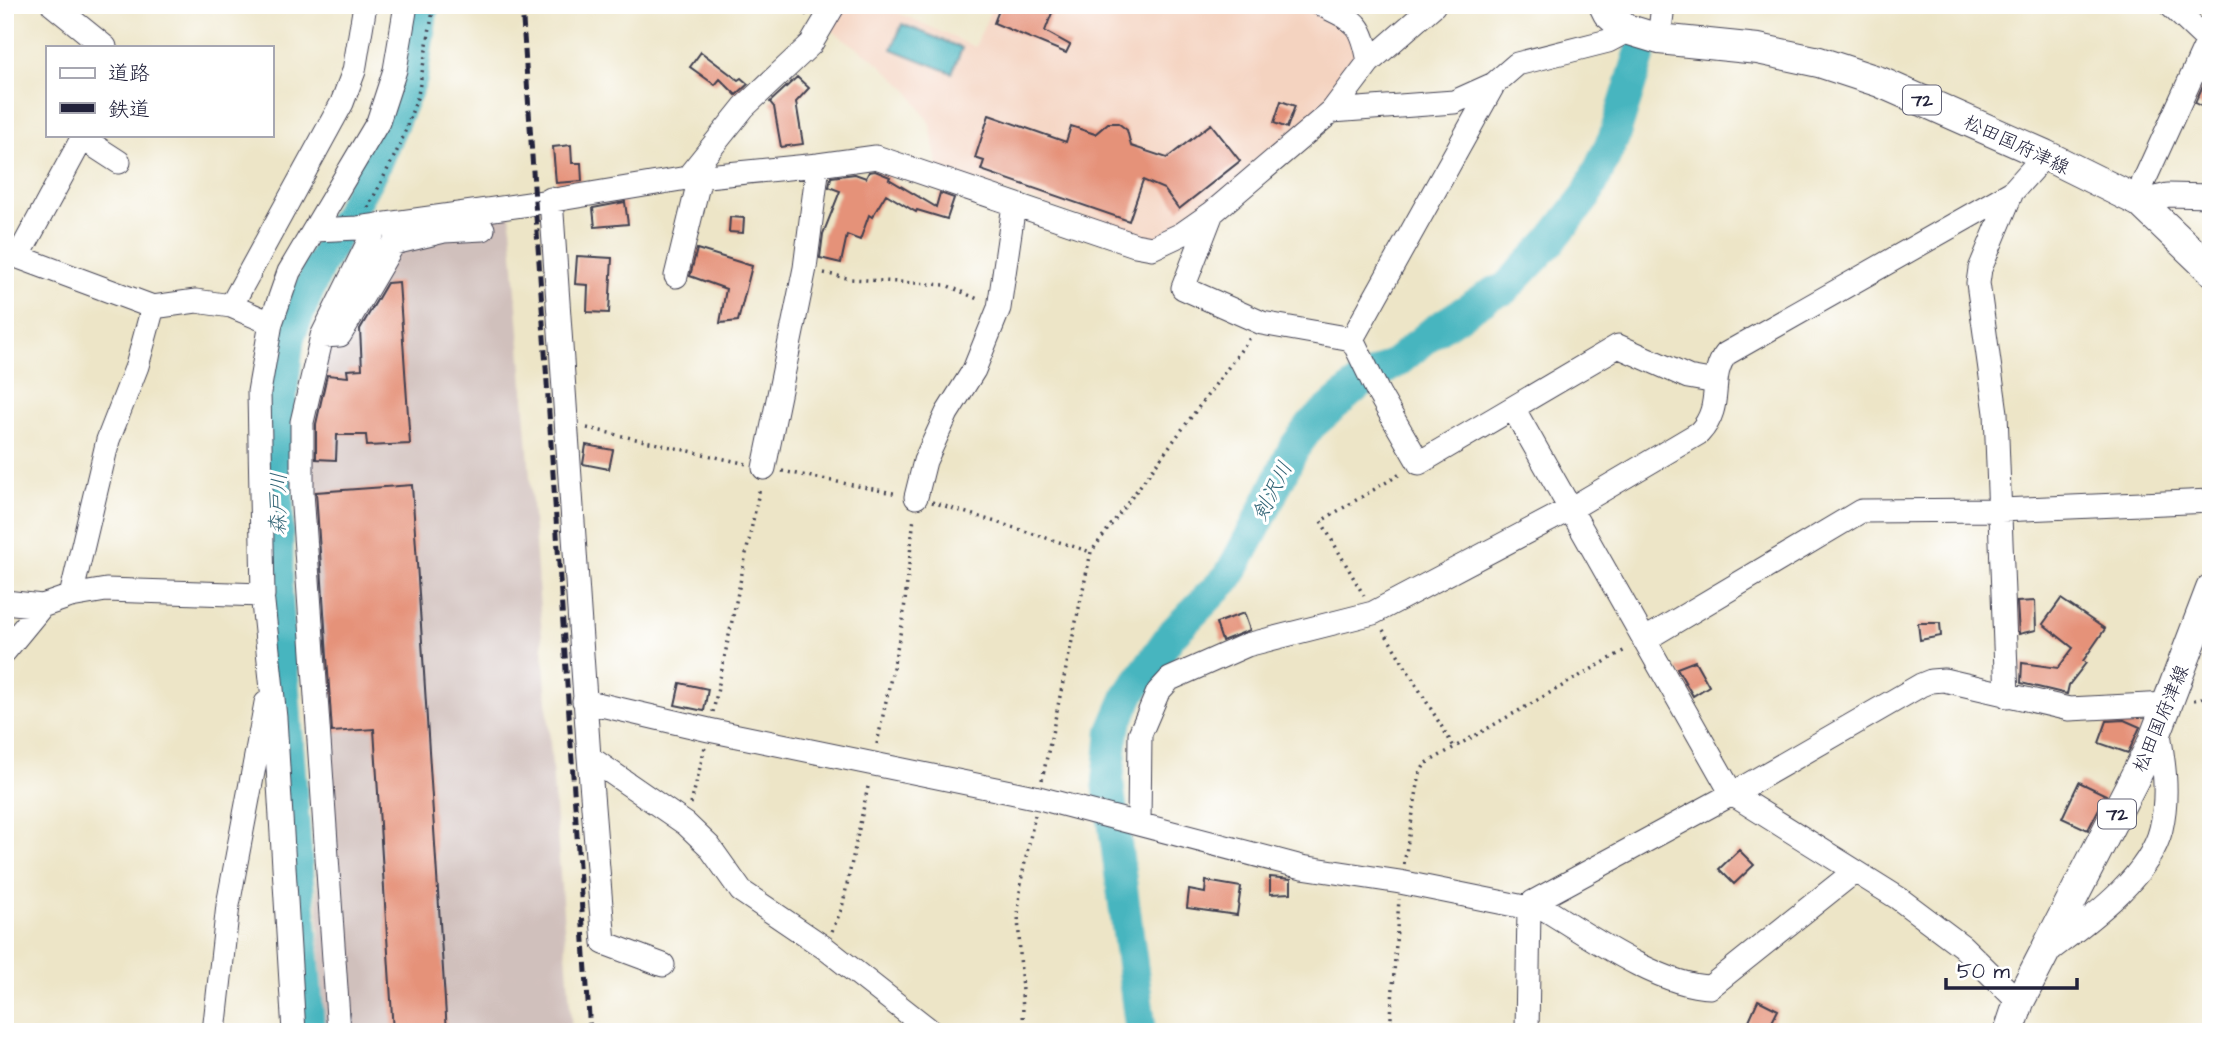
<svg xmlns="http://www.w3.org/2000/svg" width="2216" height="1037" font-family="'Architects Daughter','Klee One',sans-serif">
<style>
.built{fill:#f4d3c0}
.industrial{fill:#d0c0bc}
.water{fill:#46b5bf;stroke:#346c7d;stroke-width:2}
.lines{fill:none;stroke-linecap:round;stroke-linejoin:round}
.river{stroke:#46b5bf;stroke-width:32}
.building{fill:#e59279}
.minor-casing{stroke:#403f50;stroke-width:25}
.major-casing{stroke:#403f50;stroke-width:32}
.path{stroke:#403f50;stroke-width:3.5;stroke-dasharray:2 5;stroke-linecap:butt}
.minor{stroke:#fff;stroke-width:23}
.major{stroke:#fff;stroke-width:30}
.rail{stroke:#22223b;stroke-width:5;stroke-dasharray:10 5;stroke-linecap:butt}
.labels{text-anchor:middle;stroke-width:6;stroke-linejoin:round;paint-order:stroke}
.shield{fill:#fff;stroke:#646476;stroke-width:2}
.shield-label{font-size:18px;font-weight:bold;fill:#22223b}
.street-label{font-size:19px;fill:#22223b;stroke:#fff}
.water-label{font-size:21px;font-style:italic;fill:#326476;stroke:#fff}
</style>
<rect width="100%" height="100%" fill="#fff"/>
<filter id="ink" filterUnits="userSpaceOnUse"><feTurbulence type="fractalNoise" baseFrequency=".0143" numOctaves="2"/><feDisplacementMap in="SourceGraphic" scale="14" xChannelSelector="R" yChannelSelector="G"/><feConvolveMatrix kernelMatrix="1 2 1 2 8 2 1 2 1" color-interpolation-filters="sRGB"/></filter>
<filter id="wash" filterUnits="userSpaceOnUse"><feTurbulence type="fractalNoise" baseFrequency=".00686" numOctaves="4" result="noise"/><feDisplacementMap in="SourceGraphic" scale="28" xChannelSelector="R" yChannelSelector="G"/><feGaussianBlur stdDeviation="1.57" result="paint"/><feColorMatrix in="noise" values="0 0 0 0 0 0 0 0 0 0 0 0 0 0 0 0 0 1.4 0 .05"/><feComposite in="paint" operator="in"/></filter>
<g filter="url(#wash)">
<rect width="100%" height="100%" fill="#ede5c7"/>
<path class="built" d="M839,5H881L975,47L993,5H1309L1341,21L1352,29L1358,63L1329,105L1212,204L1155,241L938,169L930,124L908,90L875,60L827,27Z"/>
<path class="industrial" d="M510,213L572,1032H324L298,504L313,338L349,239Z"/>
<path class="water" d="M902,24L962,48L952,73L892,49Z"/>
<g class="lines">
<path class="river" d="M309,1032L277,594L279,417L289,337L318,268L374,167L412,78L423,5
M1141,1032L1108,782L1113,731L1128,696L1172,634L1229,576L1259,520L1294,448L1311,425L1359,384L1397,362L1434,331L1493,293L1505,289L1550,242L1587,195L1614,137L1641,51"/>
</g>
<g id="blocks">
<path class="building" d="M1001,5H1055L1045,31L1070,45L1066,53L994,23Z
M701,52L738,80L741,78L748,84L736,95L720,79L715,85L690,67Z
M2211,68V102L2207,109L2195,103Z
M797,77L809,88L796,102L803,144L781,147L774,107L770,102Z
M1281,101L1295,106L1287,128L1274,123Z
M989,115L1066,142L1071,126L1095,134L1108,123H1118L1127,130L1131,146L1167,158L1211,124L1240,161L1179,209L1164,189L1143,180L1129,221L981,170L984,161L975,158Z
M571,145L572,163H581L582,181L556,183L553,147Z
M875,171L890,177L889,179L936,207L940,193L954,198L947,219L917,210L916,212L886,194L872,217L869,215L860,240L847,235L841,263L820,258L823,234L840,191L829,187L831,177L855,174L866,178L869,172Z
M625,202L628,224L595,227L593,208Z
M730,217L744,218L743,233L729,232Z
M697,249L752,266L738,321L720,323L726,289L690,276Z
M577,256L612,258L609,313L587,312L588,285L575,284Z
M399,282L410,444L367,446L366,435H337L336,460L316,459V424L327,375L348,377L347,370L362,369L360,329L387,283Z
M586,445L613,450L609,469L583,464Z
M412,485L447,1032H393L374,729L332,732L316,492Z
M2061,599L2105,629L2083,661L2086,663L2069,685L2067,694L2021,683L2022,663L2058,668L2073,648L2043,624Z
M2035,601L2036,630L2019,634L2017,602Z
M1244,613L1250,630L1222,641L1216,623Z
M1918,623H1940L1941,636L1920,640Z
M1695,661L1709,686L1693,696L1677,668Z
M680,683L708,689L704,711L675,705Z
M2124,720L2140,727L2128,753L2099,743L2107,721Z
M2079,782L2106,795L2088,830L2062,818Z
M1739,850L1754,865L1734,884L1719,869Z
M1270,877L1291,879V893L1270,894Z
M1206,881L1241,887L1237,915L1187,908L1189,890L1205,893Z
M1758,1000L1778,1010L1767,1032H1761L1747,1025Z"/>
</g>
</g>
<g filter="url(#ink)">
<use href="#blocks" fill-opacity="0" stroke="#403f50" stroke-width="2"/>
<g class="lines">
<g class="minor-casing">
<path id="minor" d="M53,5L105,47
M1322,5C1357,22 1362,23 1369,62L1332,111
M2170,5L2207,40
M2211,34L2143,183L2140,202L2168,195L2211,196
M1659,39L1663,5
M1369,62L1434,5
M82,138L119,162
M687,178L744,107L811,44L834,5
M551,199L589,757L686,824L709,846L741,891L825,948L932,1032
M1212,213L1183,288L1262,323L1352,339
M314,230L358,228L536,203L687,178L818,165L876,157L1135,245L1152,248L1182,234L1212,213L1332,111L1454,102L1494,84L1517,64L1608,41L1625,32L1626,29
M5,252L153,307L196,301L231,306L271,323
M18,257L84,135
M676,276L700,177
M231,306L342,103L354,71L365,5
M322,336L340,335L394,243L444,231L483,229
M1352,339L1379,394L1419,463L1618,346L1688,377L1716,382
M1352,339L1494,84
M1513,408L1732,794L1898,898L1962,946L2019,1002
M764,468L805,268L818,165
M916,497L925,461L947,413L974,370L999,308L1014,205
M262,593L275,718L294,1032
M71,596L108,440L137,366L153,307
M5,602L42,606L71,596L106,590L263,595L259,392L271,323L289,272L378,122L395,70L406,5
M1644,640L1861,511L2001,510L2211,501
M5,651L42,606
M2007,696L1996,413L1978,283L1980,269L2012,192
M584,701L709,730L1039,798L1302,867L1400,882L1529,908
M589,757L604,943L663,965
M1139,823L1140,734L1158,692L1170,679L1247,645L1373,613L1572,508L1699,433C1725,406 1707,377 1726,354L2012,192L2045,155
M1533,902C1579,929 1657,986 1710,987L1854,872
M2046,953C2085,923 2149,879 2161,829C2169,795 2164,762 2158,728
M214,1032L228,905L266,703
M339,1032L302,492V422L322,336L377,225
M1527,1032L1529,908L1533,902L1732,794L1921,685L1931,681L1944,680L2069,709L2168,704"/>
</g>
<g class="major-casing">
<path id="major" d="M1604,5L1608,13L1626,29L1659,39L1758,49L1819,62L1880,82L2045,155L2140,202L2211,270
M2009,1032L2019,1002L2152,744L2211,589"/>
</g>
<path class="path" d="M795,5L807,15
M368,208L400,145L418,95L434,5
M824,273L851,279L946,285L980,300
M587,428L747,464
M782,471L898,494
M932,502L1091,552
M1364,596L1321,521L1402,473
M1383,630L1454,747
M2194,700L2211,696
M713,712L760,487
M877,744L903,620L914,517
M1042,780L1091,552L1250,338
M691,804L705,747
M1404,864L1420,773L1425,764L1627,649
M832,931L842,908L869,782
M1024,1032L1018,915L1021,881L1035,815
M1390,1032L1399,899"/>
<use href="#minor" class="minor"/>
<use href="#major" class="major"/>
<path class="rail" d="M522,5L590,1032"/>
</g>
</g>
<g class="labels">
<g class="shield">
<rect x="1903" y="85.5" width="38" height="29" rx="5"/>
<rect x="2098" y="799.5" width="38" height="29" rx="5"/>
</g>
<g class="shield-label">
<text x="1922" y="106">72</text>
<text x="2117" y="820">72</text>
</g>
<g class="street-label">
<text transform="translate(2017 144) rotate(25)" y="7">松田国府津線</text>
<text transform="translate(2160 718) rotate(-67)" y="7">松田国府津線</text>
</g>
<g class="water-label">
<text transform="translate(1272 491) rotate(-63)" y="7">剣沢川</text>
<text transform="translate(278 504) rotate(-89)" y="7">森戸川</text>
</g>
</g>
<rect width="2216" height="1037" fill="none" stroke="#fff" stroke-width="28"/>
<rect x="46" y="46" width="228" height="91" fill="#ffffff" stroke="#a7a7b1" stroke-width="2"/>
<rect x="60" y="68" width="35" height="10" fill="#ffffff" stroke="#a7a7b1" stroke-width="2"/>
<text x="108" y="80" font-size="21" fill="#22223b">道路</text>
<rect x="60" y="103" width="35" height="10" fill="#22223b" stroke="#a7a7b1" stroke-width="2"/>
<text x="108" y="116" font-size="21" fill="#22223b">鉄道</text>
<path d="M1946 978v10h131v-10" fill="none" stroke="#22223b" stroke-width="3.5"/>
<text x="1957" y="978" font-size="21" fill="#22223b" stroke="#ffffff" stroke-width="5" paint-order="stroke">50 m</text>
</svg>
